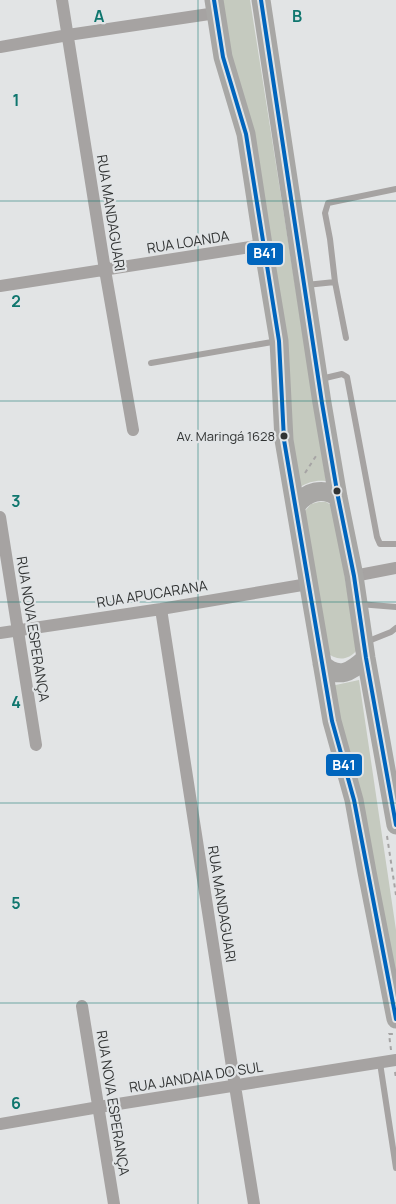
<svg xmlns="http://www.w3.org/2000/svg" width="396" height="1204" font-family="Manrope,sans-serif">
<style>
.green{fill:#c5cabf}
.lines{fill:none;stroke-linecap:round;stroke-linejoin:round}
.path{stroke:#a6a4a4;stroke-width:2;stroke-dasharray:4 4;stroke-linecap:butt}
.lane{stroke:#a6a3a2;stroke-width:6}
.street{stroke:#a6a3a2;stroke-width:12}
.primary{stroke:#a8a7a5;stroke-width:19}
.bus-1-casing{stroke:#e1e4e6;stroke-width:8}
.bus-1{stroke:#0065bd;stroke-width:4}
.grid{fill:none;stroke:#0f766e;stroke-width:1;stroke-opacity:0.55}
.bus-dot{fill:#313333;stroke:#e1e4e6;stroke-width:2}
.labels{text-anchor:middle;stroke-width:4.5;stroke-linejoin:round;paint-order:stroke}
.bus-label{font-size:13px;fill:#313333;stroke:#e1e4e6;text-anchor:end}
.street-label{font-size:14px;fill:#313333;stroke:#e1e4e6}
.grid-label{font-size:16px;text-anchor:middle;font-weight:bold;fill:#0f766e;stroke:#e1e4e6;stroke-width:4.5;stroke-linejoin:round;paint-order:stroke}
.line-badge{stroke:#e1e4e6;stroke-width:2}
.badge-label{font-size:14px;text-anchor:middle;font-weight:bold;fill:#fff}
</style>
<rect width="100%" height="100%" fill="#e2e4e5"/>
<path class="green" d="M220,0H250L326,481C315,480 309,482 300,487L230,54Z
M319,502H326L333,506L357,650C348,661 336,661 326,652L304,512L311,504Z
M359,680L396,930V985L331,686Z"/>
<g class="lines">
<path class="path" d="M305,473L316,456
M387,836L396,895
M391,1050L389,1034H394
M395,1072L396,1078"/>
<path class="lane" d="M335,282L346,338
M306,285L335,282L330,239L325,213L328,203L396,189
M151,363L278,341
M321,379L342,374L347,377L377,537L380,544H396
M359,604L396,607
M366,642L391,632L396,628
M380,1063L396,1168"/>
<path class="street" d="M62,0L105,270L133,430
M0,47L68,35L216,13
M0,286L263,245
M0,517L36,745
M354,576L396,568
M161,609L235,1086L254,1204
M0,633L161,609L308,584
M82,1006L114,1204
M0,1124L99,1107L396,1060"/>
<path class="primary" d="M214,0L223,57L246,134L263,245L279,341L284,440L332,721L354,800L367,872L396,1019
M261,0L322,403L338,497L354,576L366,658L396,825
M296,506C306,491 323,487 338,497
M322,664C339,680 351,672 366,658"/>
<g class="bus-1-casing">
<path id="bus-1" d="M214,0L223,57L246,134L279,341L284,440L332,721L354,800L396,1019
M261,0L322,403L338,497L354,576L366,658L396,825"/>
</g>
<use href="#bus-1" class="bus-1"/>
</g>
<path class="grid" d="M198,0V1204M0,201H396M0,401H396M0,602H396M0,803H396M0,1003H396"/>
<g class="bus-dot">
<circle cx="284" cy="436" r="4.5"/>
<circle cx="337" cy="491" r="4.5"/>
</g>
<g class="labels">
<g class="bus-label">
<text x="275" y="441">Av. Maringá 1628</text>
</g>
<g class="street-label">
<text transform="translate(111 213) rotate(81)" y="5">RUA MANDAGUARI</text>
<text transform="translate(188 242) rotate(-9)" y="5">RUA LOANDA</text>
<text transform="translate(152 594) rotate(-9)" y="5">RUA APUCARANA</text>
<text transform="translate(33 629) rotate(81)" y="5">RUA NOVA ESPERANÇA</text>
<text transform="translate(222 904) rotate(81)" y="5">RUA MANDAGUARI</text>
<text transform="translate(196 1077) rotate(-9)" y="5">RUA JANDAIA DO SUL</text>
<text transform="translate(113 1103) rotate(81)" y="5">RUA NOVA ESPERANÇA</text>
</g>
</g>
<g class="grid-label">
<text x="99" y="22">A</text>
<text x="297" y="22">B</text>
<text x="16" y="106">1</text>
<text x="16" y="307">2</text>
<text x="16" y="507">3</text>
<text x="16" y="708">4</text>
<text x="16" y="909">5</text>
<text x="16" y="1109">6</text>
</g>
<g class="line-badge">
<rect x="246" y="242" width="38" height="24" rx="5" fill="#0065bd"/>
<rect x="325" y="753" width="38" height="24" rx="5" fill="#0065bd"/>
</g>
<g class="badge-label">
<text x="265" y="258">B41</text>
<text x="344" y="770">B41</text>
</g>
</svg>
